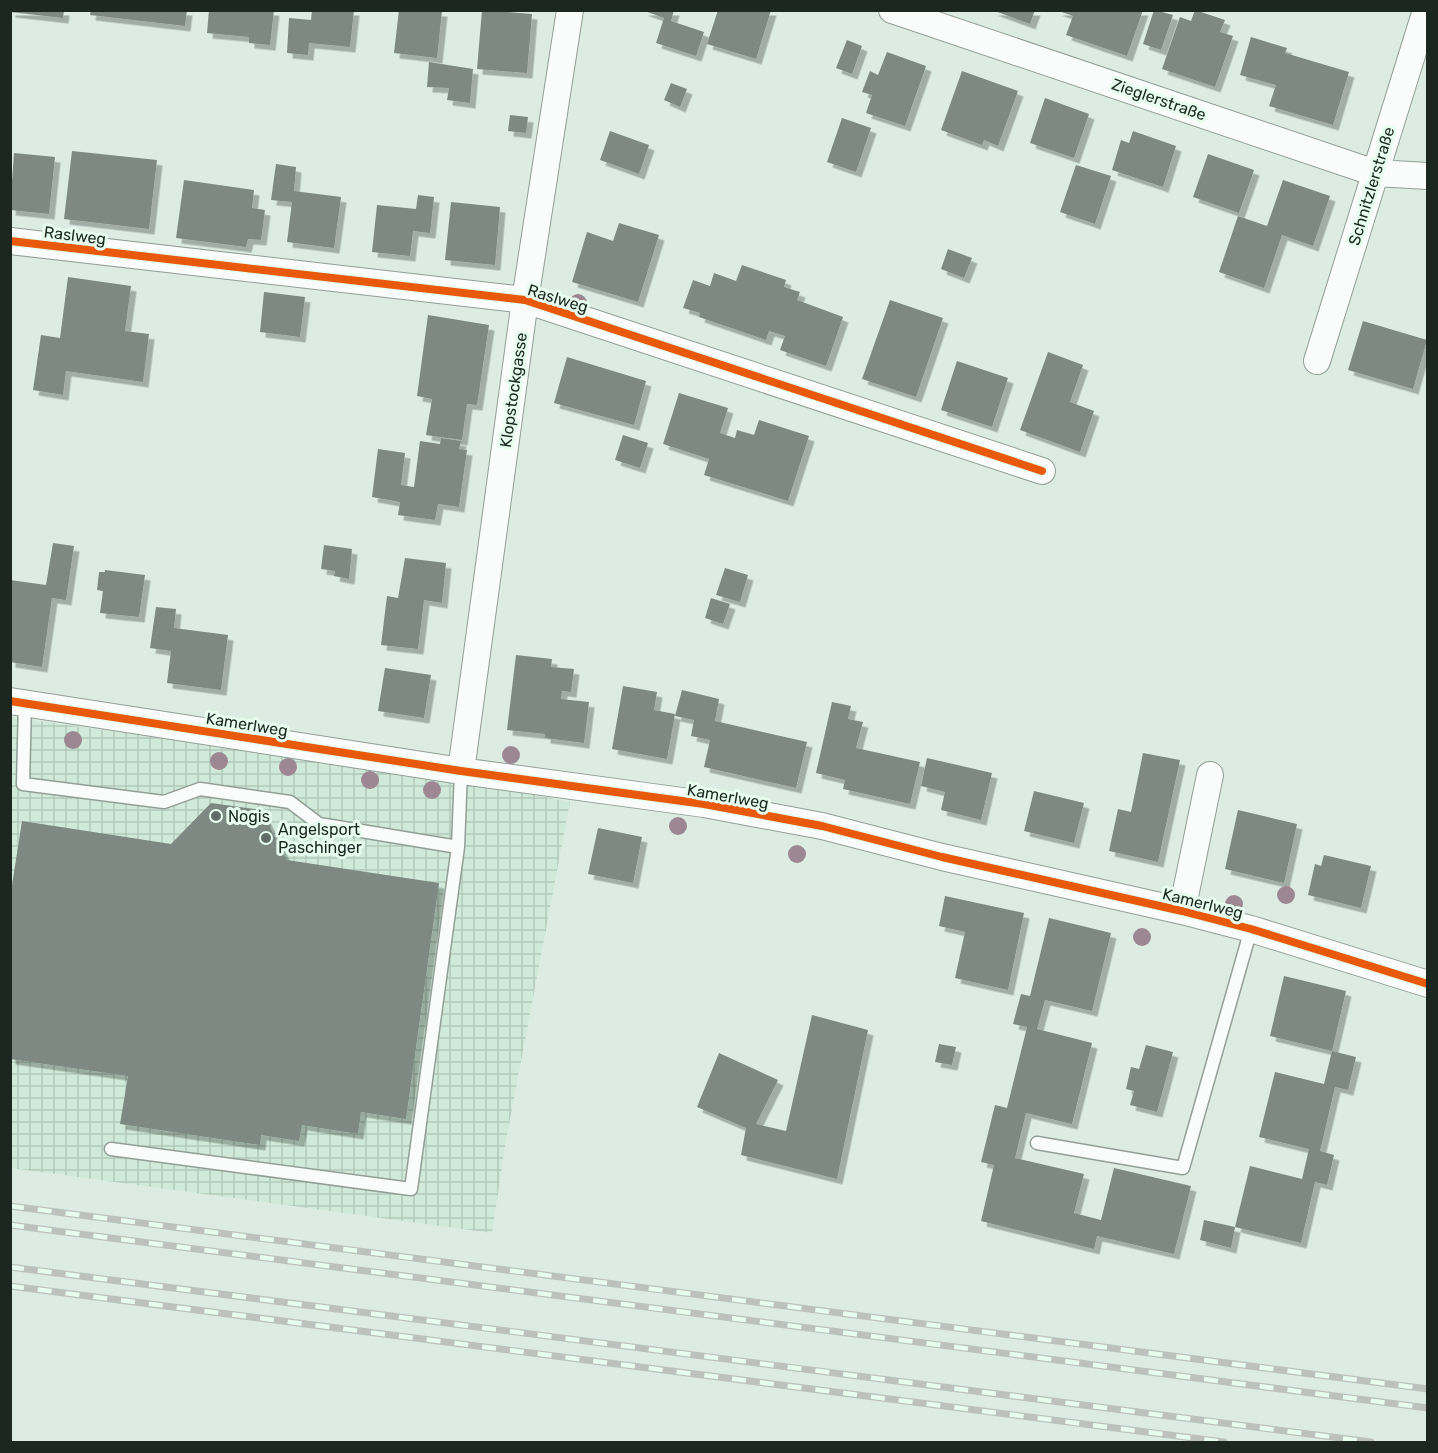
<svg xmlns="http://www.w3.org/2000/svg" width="1438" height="1453" font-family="Rubik,sans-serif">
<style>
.industrial{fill:url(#industrial-grid)}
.building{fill:#7d8982;filter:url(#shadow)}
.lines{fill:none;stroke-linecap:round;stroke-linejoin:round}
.lane-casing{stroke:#939e97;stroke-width:15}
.street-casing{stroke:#939e97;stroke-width:28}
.lane{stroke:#fafcfb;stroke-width:12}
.street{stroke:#fafcfb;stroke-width:26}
.rail-casing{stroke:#bdc1be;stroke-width:7}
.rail{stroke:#e7feef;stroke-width:4.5;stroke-dasharray:14;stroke-linecap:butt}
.cycleway-casing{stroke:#e7feef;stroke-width:11}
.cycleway{stroke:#e8590c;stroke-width:8}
.tree{fill:#9d8793}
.poi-dot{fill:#606c65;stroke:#e7feef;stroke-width:2}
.labels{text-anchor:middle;stroke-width:6;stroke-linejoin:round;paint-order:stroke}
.street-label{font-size:16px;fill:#1d2721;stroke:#e7feef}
.poi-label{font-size:16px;fill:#1d2721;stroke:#e7feef;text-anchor:start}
</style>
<defs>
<pattern id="industrial-grid" width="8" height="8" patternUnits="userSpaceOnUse" patternTransform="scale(1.5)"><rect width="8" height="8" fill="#d0eada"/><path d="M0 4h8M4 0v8" fill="none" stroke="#b2c9bb"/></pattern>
<filter id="shadow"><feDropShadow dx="5.5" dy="5.5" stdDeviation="0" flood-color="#0004"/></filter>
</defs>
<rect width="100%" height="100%" fill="#dcece2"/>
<path class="industrial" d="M11,717L464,781L570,802L505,1146L492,1233L11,1168Z"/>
<path class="building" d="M10,10H64L63,18L10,12Z
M91,10H187L185,26L90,15Z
M209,10H274L270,45L249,43V37L207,33Z
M312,10H354L350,47L309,43L308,55L287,53L289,18L311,20Z
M399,10L442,11L437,58L394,53Z
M482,10L532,14L527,73L477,69Z
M642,10H674L671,21L704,32L696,56L656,43L664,18Z
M718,10H771L756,59L707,44Z
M992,10H1035L1030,24Z
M1056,10H1143L1127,56L1066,35L1073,16Z
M1154,10L1173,15L1161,50L1143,44Z
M1195,10L1225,20L1220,32L1233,36L1215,87L1162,69L1180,17L1191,21Z
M1251,37L1287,48L1285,53L1349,72L1333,125L1269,106L1276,85L1240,75Z
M847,40L862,46L852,74L836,68Z
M887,52L926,66L905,126L866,113L872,95L862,92L870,71L878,75Z
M429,62L473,69L470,103L447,100L449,88L427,87Z
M962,71L1018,91L998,146L984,140L982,145L941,130Z
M671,83L687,89L680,107L664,100Z
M1045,98L1089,114L1074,158L1030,143Z
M510,115L528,117L526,133L508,131Z
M842,118L871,128L856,172L827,162Z
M610,131L649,145L639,174L600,160Z
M1133,131L1176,146L1163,187L1112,170L1121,140L1129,143Z
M72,151L157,160L149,229L64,219Z
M14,153L55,157L49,214L10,210Z
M1208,154L1254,170L1239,213L1193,197Z
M276,164L296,167L294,191L341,197L334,248L287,242L292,202L271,200Z
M1076,165L1111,176L1095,224L1060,212Z
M184,180L254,190L252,208L265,210L261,240L248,239L246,247L176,238Z
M1283,180L1330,196L1313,246L1282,235L1264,288L1219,272L1238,216L1267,226Z
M418,195L434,197L430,233L413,231L410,256L372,252L377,205L416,209Z
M451,202L500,207L495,265L445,260Z
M619,223L659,235L638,302L572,282L587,232L613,241Z
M948,249L972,258L964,278L941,269Z
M742,265L786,280L784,287L800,292L797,300L843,317L826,366L780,350L785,336L769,331L766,340L699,317L700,313L683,308L693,280L710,286L714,273L736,281Z
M68,277L131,286L125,331L149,334L143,382L66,371L63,395L33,390L41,335L60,338Z
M264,292L305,297L300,337L260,332Z
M890,300L943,318L916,397L862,379Z
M428,315L489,325L477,405L467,404L462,440L426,435L432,399L417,396Z
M1363,321L1427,340L1413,389L1348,370Z
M1048,352L1083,365L1070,402L1094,411L1080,452L1020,430Z
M567,357L646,381L634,425L554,403Z
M957,361L1008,378L992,427L941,410Z
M679,393L728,408L720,433L735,438L737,430L754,435L759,420L809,436L788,501L704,475L709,459L663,444Z
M623,435L648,443L640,468L615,460Z
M441,438L461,441L459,449L467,450L459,507L438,504L435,520L398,515L400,502L372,497L378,449L405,453L401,485L414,487L420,441L440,444Z
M53,543L74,546L66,600L52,598L42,667L10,662V580L46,585Z
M324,545L352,549L349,579L334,576L335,571L321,569Z
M405,558L446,563L442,603L424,600L418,649L381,645L387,596L398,598Z
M725,568L748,575L740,602L716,595Z
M105,570L145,575L139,617L100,613L103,591L97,590L99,572H105Z
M711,598L730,604L723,624L705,618Z
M156,607L176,609L174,628L228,635L221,690L167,683L171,651L150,648Z
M516,655L552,659L551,667L574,669L571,692L562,691L561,699L589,702L584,743L545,738V734L507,730Z
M385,668L431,675L424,718L378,711Z
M623,686L657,692L654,710L675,714L667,759L612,749Z
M682,690L719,699L715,721L807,742L796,788L704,767L710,740L691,736L694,720L675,716Z
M832,702L851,706L848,719L863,722L856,748L920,762L910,804L843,789L845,780L816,773Z
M1143,753L1180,760L1158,862L1109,851L1118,809L1131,812Z
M927,758L992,773L981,820L941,810L945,792L921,786Z
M1034,791L1084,803L1074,843L1024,831Z
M211,803L261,810L287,860L439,883L406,1119L361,1112L358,1134L302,1125L299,1141L261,1135L260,1145L120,1124L128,1076L10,1059V898L22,821L171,844Z
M1238,810L1297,824L1284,883L1225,869Z
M598,828L642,837L633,883L588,874Z
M1324,855L1371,866L1361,908L1308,895L1315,864L1321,866Z
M945,896L1024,913L1008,990L955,978L965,932L939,926Z
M1049,918L1111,933L1092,1011L1045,1000L1037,1029L1092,1043L1072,1124L1026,1113L1015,1158L1084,1174L1074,1213L1101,1220L1114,1168L1191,1186L1174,1254L1097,1236L1094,1249L981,1221L994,1165L981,1162L995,1105L1007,1108L1027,1027L1013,1024L1021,994L1030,996Z
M1284,976L1346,991L1332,1051L1270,1036Z
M812,1015L868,1030L837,1179L741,1155L746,1128L697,1107L719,1053L778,1080L756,1124L786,1131Z
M939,1044L956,1047L952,1065L935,1062Z
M1146,1045L1173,1052L1157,1112L1130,1105L1134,1091L1126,1089L1131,1067L1139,1069Z
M1332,1051L1356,1057L1348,1090L1335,1087L1320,1151L1334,1155L1327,1185L1315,1182L1301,1243L1235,1227L1250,1166L1302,1179L1309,1149L1259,1137L1275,1072L1324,1084Z
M1204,1220L1235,1227L1231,1248L1200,1240Z"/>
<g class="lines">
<g class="lane-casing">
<path id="lane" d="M25,703L23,784L164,802L200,789L290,802L319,824L458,847L461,771
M1037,1143L1183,1168L1251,929
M111,1149L411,1189L458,847"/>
</g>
<g class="street-casing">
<path id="street" d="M892,10L1375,173L1428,176
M10,241L525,300L1042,471
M1317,361L1426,10
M10,701L461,771L704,804L822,826L942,857L1182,911L1251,929L1428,984
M461,771L525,300L570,10
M1182,911L1210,775"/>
</g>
<use href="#lane" class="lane"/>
<use href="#street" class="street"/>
<g class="rail-casing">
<path id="rail" d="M10,1206L1428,1389
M10,1225L1428,1408
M10,1267L1371,1442
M10,1286L1224,1442"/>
</g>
<use href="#rail" class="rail"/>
<g class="cycleway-casing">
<path id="cycleway" d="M10,241L525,300L1042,471
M10,701L461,771L704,804L822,826L942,857L1182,911L1251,929L1428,984"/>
</g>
<use href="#cycleway" class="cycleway"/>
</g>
<g class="tree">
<circle cx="578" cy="303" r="9"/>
<circle cx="73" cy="740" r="9"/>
<circle cx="511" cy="755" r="9"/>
<circle cx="219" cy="761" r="9"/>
<circle cx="288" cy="767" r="9"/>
<circle cx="370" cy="780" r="9"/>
<circle cx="432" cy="790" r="9"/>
<circle cx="678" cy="826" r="9"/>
<circle cx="797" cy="854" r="9"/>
<circle cx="1286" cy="895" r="9"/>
<circle cx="1234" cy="904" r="9"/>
<circle cx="1142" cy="937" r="9"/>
</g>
<g class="poi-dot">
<circle cx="216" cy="816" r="6"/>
<circle cx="266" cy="838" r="6"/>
</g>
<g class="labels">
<g class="street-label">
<text transform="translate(1159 99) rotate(19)" y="6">Zieglerstraße</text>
<text transform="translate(1371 186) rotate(-73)" y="6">Schnitzlerstraße</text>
<text transform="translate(75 235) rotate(7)" y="6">Raslweg</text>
<text transform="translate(558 298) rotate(17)" y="6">Raslweg</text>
<text transform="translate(513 390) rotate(-82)" y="6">Klopstockgasse</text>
<text transform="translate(247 724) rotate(9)" y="6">Kamerlweg</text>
<text transform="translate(728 796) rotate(10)" y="6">Kamerlweg</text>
<text transform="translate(1203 903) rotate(14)" y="6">Kamerlweg</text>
</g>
<g class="poi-label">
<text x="228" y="822">Nogis</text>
<text x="278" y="835">Angelsport<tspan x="278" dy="18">Paschinger</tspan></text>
</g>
</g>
<rect width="1438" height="1453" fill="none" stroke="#1d2721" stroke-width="24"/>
</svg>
